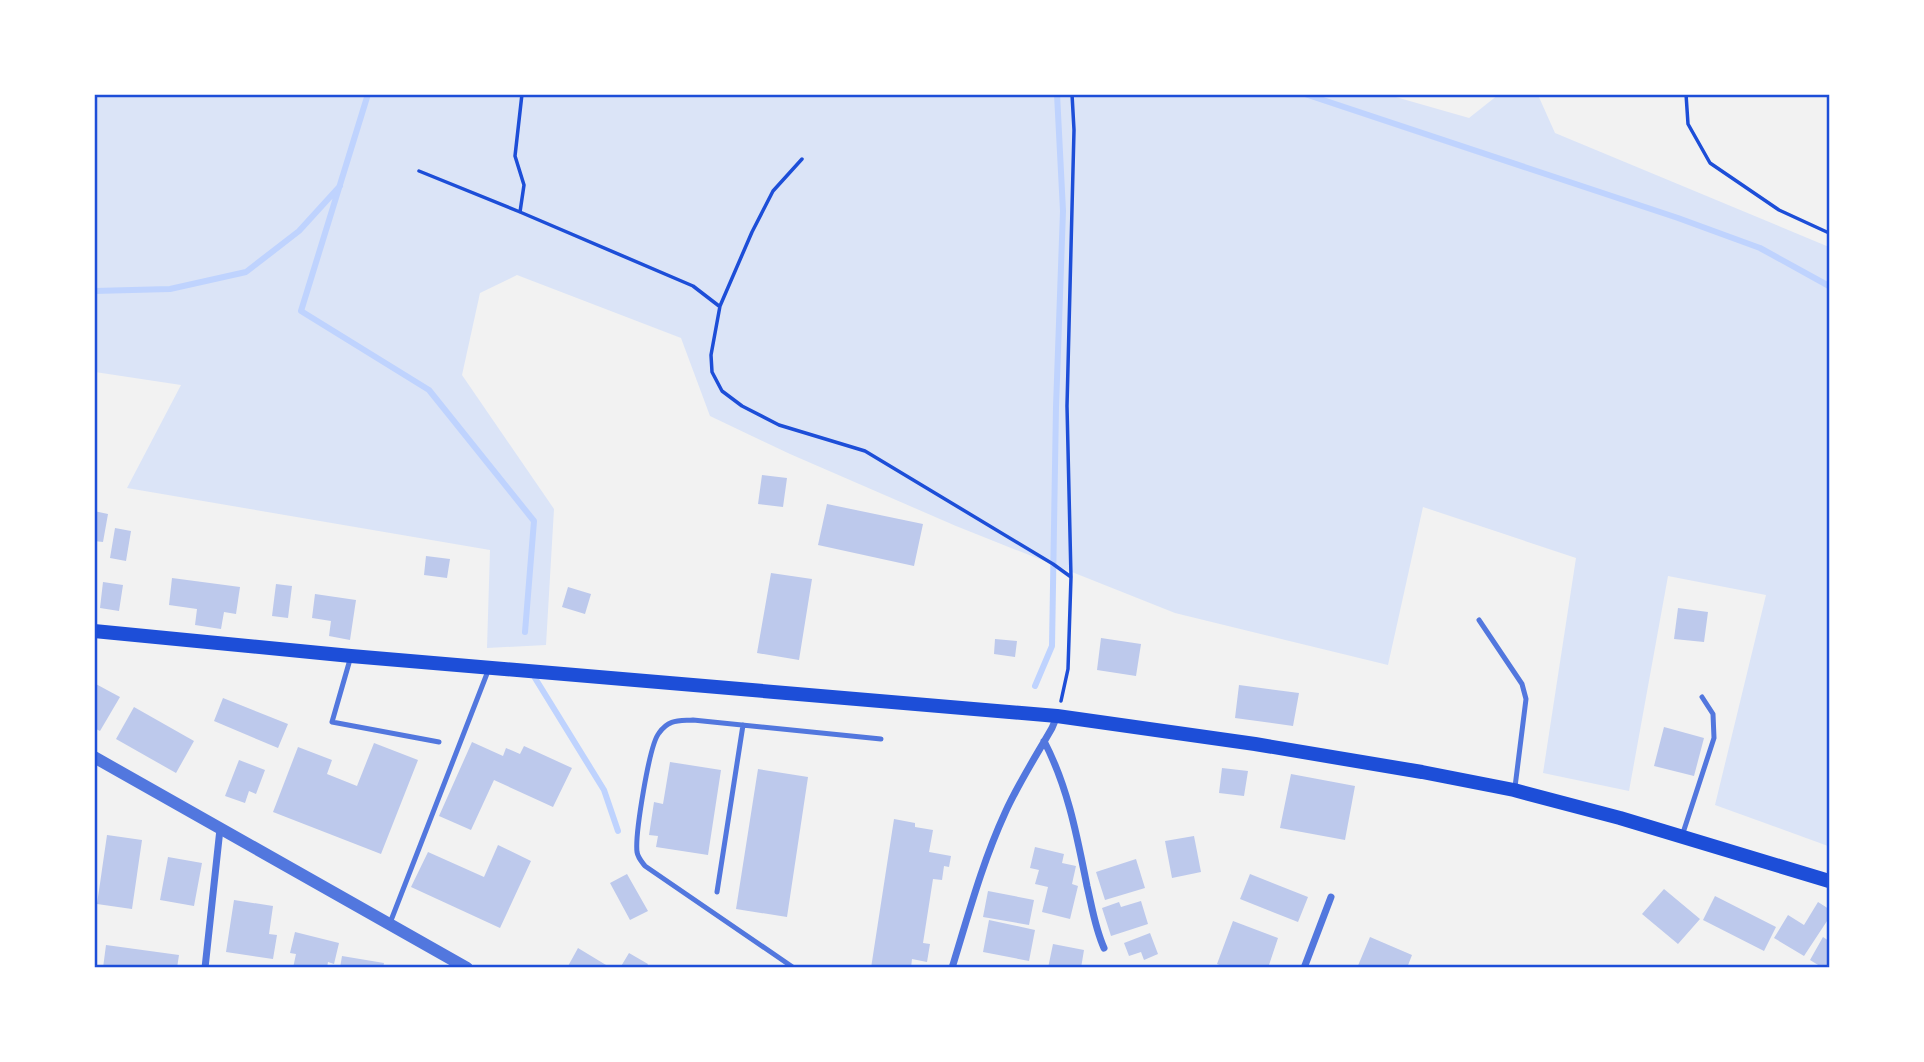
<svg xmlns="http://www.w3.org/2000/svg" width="1924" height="1062" font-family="'Roboto Condensed',sans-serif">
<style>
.green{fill:#dbe4f7}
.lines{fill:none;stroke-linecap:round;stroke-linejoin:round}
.stream{stroke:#bfd3fe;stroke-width:6}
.building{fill:#bdc9ec}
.path{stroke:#1d4ed8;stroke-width:3.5}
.service{stroke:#5277de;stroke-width:5}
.minor{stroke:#5277de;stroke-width:7}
.tertiary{stroke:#5277de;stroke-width:12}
.secondary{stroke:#1d4ed8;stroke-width:14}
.neatline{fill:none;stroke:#1d4ed8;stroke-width:2.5}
</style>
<rect width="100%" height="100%" fill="#f2f2f2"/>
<path class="green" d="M1385,94L1469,118L1498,95H1538L1555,133L1829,247V843L1828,846L1715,805L1766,595L1668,576L1629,791L1543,773L1576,558L1423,507L1388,665L1175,613L956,526L790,454L710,416L681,338L517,275L480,293L462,375L554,509L546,645L487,648L490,550L127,488L181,385L95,372V95Z"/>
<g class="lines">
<path class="stream" d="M368,94L301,311L429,390L534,521L525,632
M1305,94L1678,218L1760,248L1829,286
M94,291L170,289L246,272L299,231L340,186
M535,678L604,790L618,831
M1035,686L1052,646L1056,407L1063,211L1057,94"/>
</g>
<path class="building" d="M762,475L787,478L783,507L758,504Z
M827,504L923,524L914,566L818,545Z
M94,511L108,514L103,542L94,541Z
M115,528L131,531L126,561L110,558Z
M426,556L450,559L447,578L424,575Z
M771,573L812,579L799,660L757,653Z
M172,578L240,587L236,614L224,612L221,629L195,625L197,609L169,605Z
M103,582L123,585L119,611L100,608Z
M276,584L292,586L288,618L272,616Z
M568,587L591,594L585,614L562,607Z
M315,594L356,600L350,640L329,636L331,621L312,618Z
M1678,608L1708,612L1704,642L1674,639Z
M1101,638L1141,644L1136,676L1097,670Z
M995,639L1017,641L1015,657L994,654Z
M94,683L120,697L100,731L94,728Z
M1239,685L1299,693L1293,726L1235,718Z
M223,698L288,724L278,748L214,721Z
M134,707L194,741L176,773L116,739Z
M1664,727L1704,738L1694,776L1654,766Z
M472,742L503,756L506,748L520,754L524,746L572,768L553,807L494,780L471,830L439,816Z
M374,743L418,760L381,854L273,812L298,747L332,760L327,774L357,786Z
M239,760L265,770L256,794L249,791L245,803L225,796Z
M670,762L721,770L708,855L656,847L658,836L649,835L654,802L663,804Z
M1222,768L1248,771L1244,796L1219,793Z
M758,769L808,777L787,917L736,909Z
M1291,774L1355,786L1345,840L1280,828Z
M894,819L915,823V827L933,830L929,852L951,856L949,867L944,866L942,880L933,879L923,943L930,944L927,962L912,959L911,968H871Z
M107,835L142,840L132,909L97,904Z
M1194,836L1201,872L1172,878L1165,841Z
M498,845L531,861L500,928L411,887L428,852L484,877Z
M1035,847L1064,854L1062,863L1076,866L1072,884L1078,886L1070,919L1042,912L1048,887L1035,884L1039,870L1030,868Z
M168,857L202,863L194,906L160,900Z
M1136,859L1145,888L1105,900L1096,872Z
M627,874L648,911L630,920L610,883Z
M1250,874L1308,897L1298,922L1240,899Z
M1664,889L1700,919L1678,944L1642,914Z
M988,891L1034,900L1029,925L983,917Z
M1715,896L1776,927L1764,951L1703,920Z
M234,900L273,906L269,934L277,935L273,959L226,952Z
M1141,901L1148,924L1111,936L1102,908L1119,902L1121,907Z
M1818,902L1829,909V918L1804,956L1774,938L1788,915L1804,925Z
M989,920L1035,930L1029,961L983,952Z
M1233,921L1278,938L1268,968H1227L1217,964Z
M295,932L339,943L334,964L328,962L327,968H293L296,954L290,953Z
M1150,933L1158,954L1144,960L1141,952L1129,956L1124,943Z
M1370,937L1412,955L1407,968H1357Z
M1823,937L1829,941V968H1823L1810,960Z
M1053,944L1084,950L1081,968H1048Z
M106,945L179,955L177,968H103Z
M578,948L611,968H567Z
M629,953L648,964L646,968H620Z
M342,956L384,963L383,968H340Z"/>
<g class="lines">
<path class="path" d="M1686,94L1688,124L1710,163L1779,210L1829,233
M802,159L773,191L752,232L720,306L711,355L712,372L722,391L742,406L779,425L865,451L1053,564L1071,577
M419,171L520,212L693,286L719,306
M520,212L524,185L515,156L522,94
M1061,701L1068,669L1071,577L1067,406L1074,130L1072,94"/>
<path class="service" d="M1479,620L1522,684L1526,699L1515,787
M351,656L332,722L439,742
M1682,836L1714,738L1713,714L1702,697
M717,892L743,725
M390,923L488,671
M794,968L645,866C642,862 638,858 637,852C635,835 649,745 659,733C669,719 678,721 693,720L881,739"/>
<path class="minor" d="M1044,741C1068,787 1077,836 1087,886C1092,907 1095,928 1104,948
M205,968L220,829
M952,968C968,916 982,863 1005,813C1018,784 1036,756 1052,728L1057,716
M1304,968L1331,897"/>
<path class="tertiary" d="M94,757L467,968"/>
<path class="secondary" d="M94,631L351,656L1057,716L1255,744L1422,772L1514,790L1620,818L1829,881"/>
</g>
<rect width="1924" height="1062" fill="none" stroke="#ffffff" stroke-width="192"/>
<rect x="96" y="96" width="1732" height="870" class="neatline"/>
</svg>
